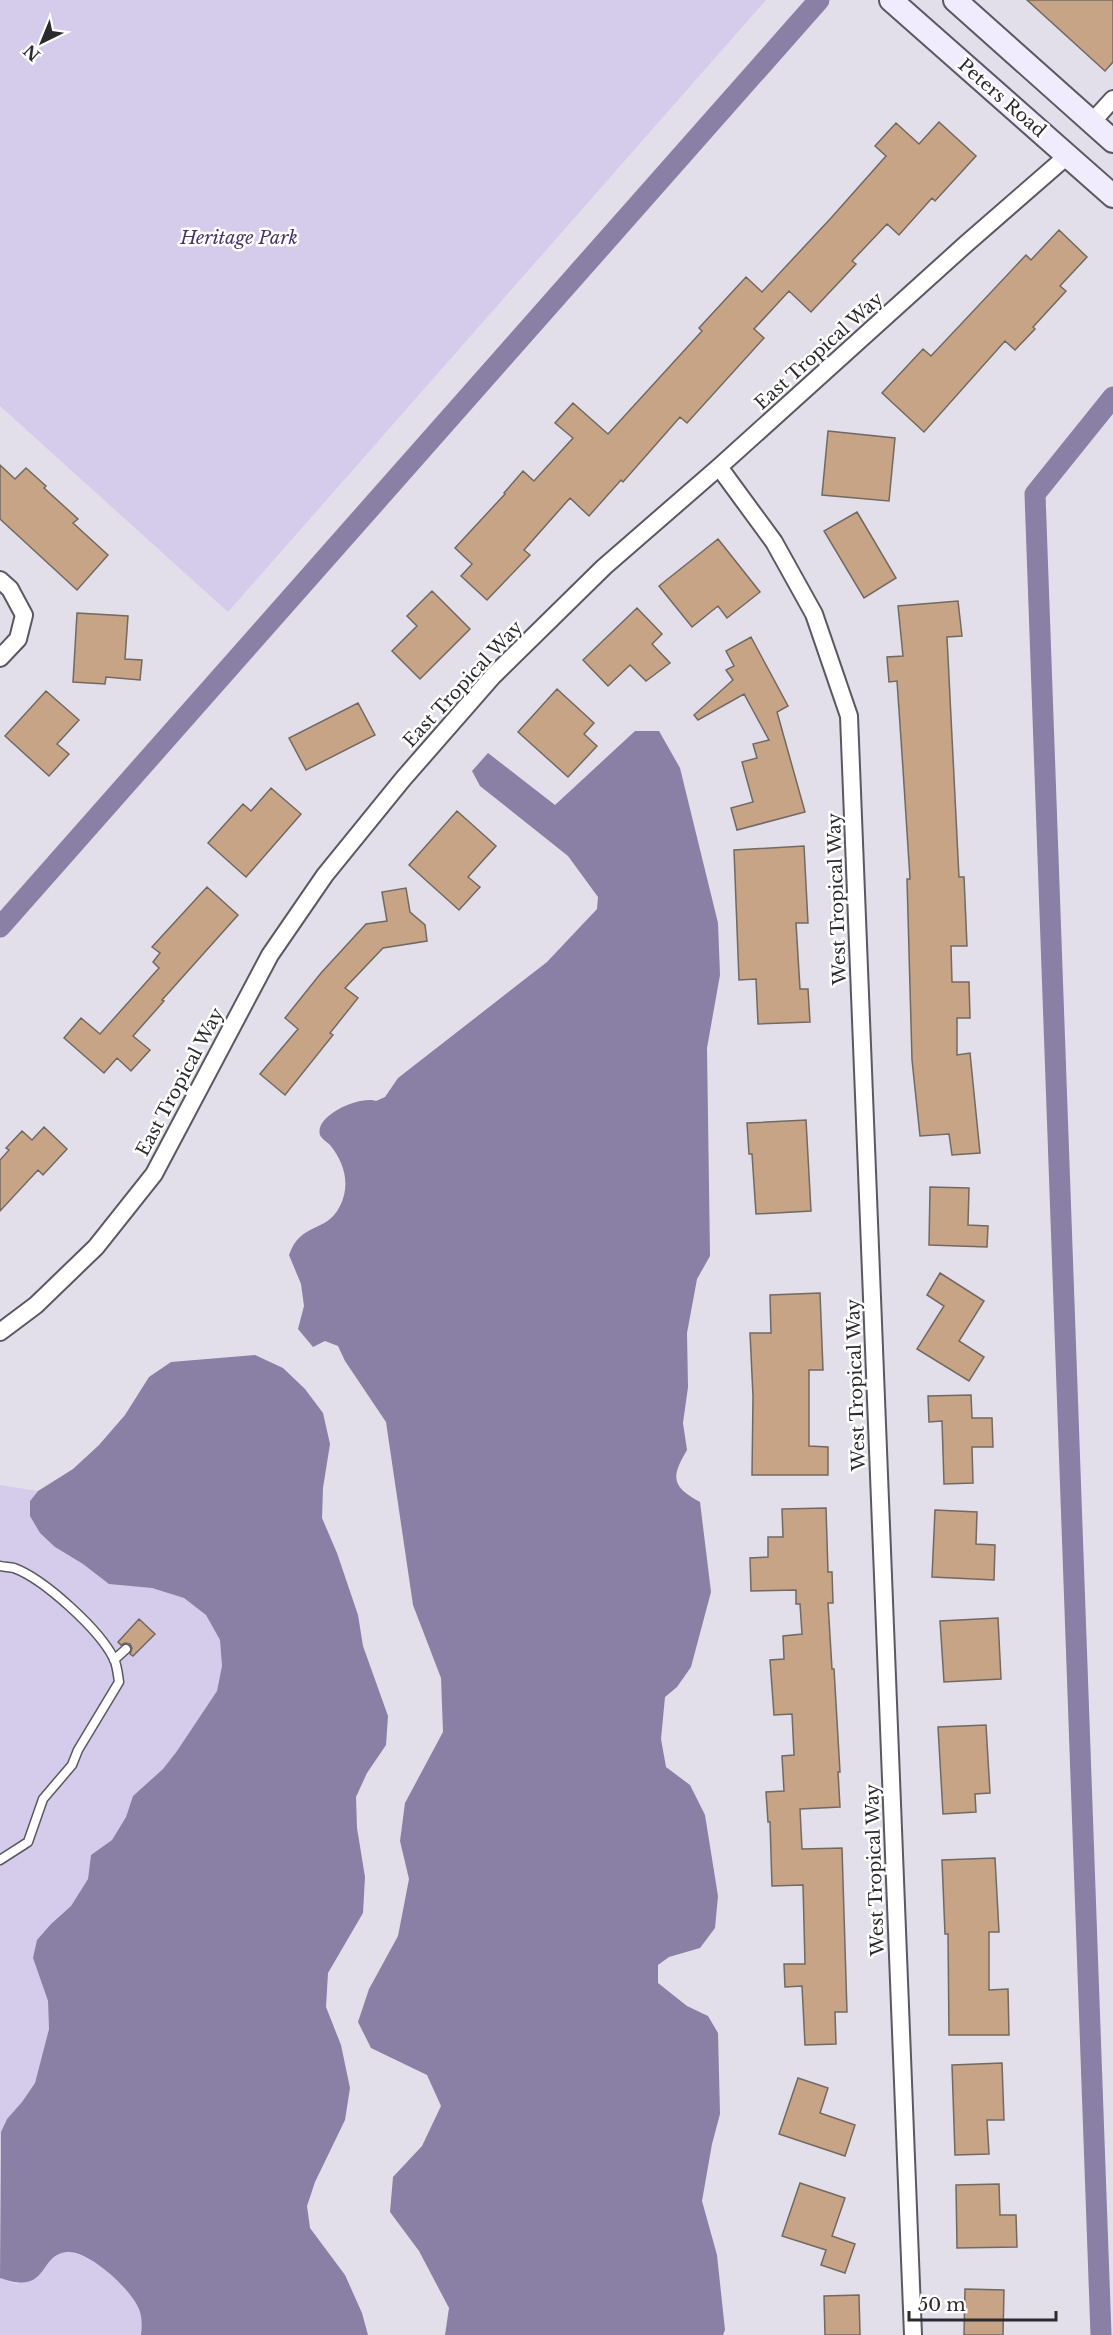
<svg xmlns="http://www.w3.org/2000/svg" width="1113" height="2335" font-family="'Libre Baskerville',serif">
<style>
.green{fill:#d5ccec}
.water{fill:#8a7fa5}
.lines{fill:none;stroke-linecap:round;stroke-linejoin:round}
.canal{stroke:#8a7fa5;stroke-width:21}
.building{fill:#c6a485;stroke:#726962;stroke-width:1.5}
.service-casing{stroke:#5a5861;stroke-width:11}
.minor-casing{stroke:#5a5861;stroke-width:20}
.secondary-casing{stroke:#5a5861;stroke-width:26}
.service{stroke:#fff;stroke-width:8}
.minor{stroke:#fff;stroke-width:16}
.secondary{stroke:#f1ecfd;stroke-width:22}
.labels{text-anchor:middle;stroke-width:5;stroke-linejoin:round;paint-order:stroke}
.street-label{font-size:18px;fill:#2b2a2e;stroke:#fff}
.park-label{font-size:18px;font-style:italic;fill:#473569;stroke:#fff}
</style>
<rect width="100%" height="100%" fill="#e2dfea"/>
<path class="green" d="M0,0H766L228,612L0,406Z
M0,1485L38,1491L30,1501L55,1547L83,1564L109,1583L152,1588L184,1598L206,1615L220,1640L222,1666L217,1691L177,1751L163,1769L133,1796L126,1817L112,1840L91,1855L88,1879L71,1906L51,1924L33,1958L48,2001L49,2029L35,2083L22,2102L7,2119L1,2132L0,2152Z
M67,2252C91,2253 134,2289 140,2312C142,2319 142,2328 141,2335H0V2278L17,2284L59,2254Z"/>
<path class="water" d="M635,731H659L680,768L718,923L720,975L707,1048L710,1256L697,1279L687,1333L688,1387L683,1423L687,1450C671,1477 671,1486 700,1502L711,1592L691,1667L677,1687L665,1697L661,1739L666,1767L690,1785L705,1815L718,1896L715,1928L700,1948L669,1957L658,1965V1983L687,2006L708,2016L718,2033L720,2114L712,2144L702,2201L717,2255L725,2330L723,2335H445L449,2308L419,2251L390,2212L393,2177L422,2146L441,2106L427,2075L371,2048L358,2022L369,1989L398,1936L409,1879L400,1841L405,1803L443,1732L441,1678L413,1605L386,1422L345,1361L338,1346L325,1341L313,1347L298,1329L304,1306L301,1284L289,1255C301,1221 326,1234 340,1206C351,1184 344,1162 330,1145C327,1142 322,1139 320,1135C314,1115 361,1095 376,1101L385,1097L398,1078L547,962L597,909L598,897L568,856L480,786L472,771L488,753L555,805Z
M255,1355L283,1368L305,1389L323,1413L330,1444L323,1488L322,1518L337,1553L358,1615L363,1646L388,1716L386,1745L367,1773L356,1797L357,1828L365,1877L363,1913L328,1973L326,2007L341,2045L350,2088L345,2120L315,2182L307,2206L310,2228L345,2275L362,2313L368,2335H141C142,2328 142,2319 140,2312C134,2291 89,2250 67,2252C37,2255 50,2296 0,2278L1,2132L7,2119L22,2102L35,2083L49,2029L48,2001L33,1958L37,1940L51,1924L71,1906L88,1879L91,1855L112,1840L126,1817L133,1796L163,1769L177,1751L217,1691L222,1666L220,1640L206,1615L184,1598L152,1588L109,1584L83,1564L55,1547L40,1533L30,1516V1501L38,1491L73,1469L99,1445L125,1415L149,1377L171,1362Z"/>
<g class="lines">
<path class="canal" d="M0,927L819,0
M1101,2335L1035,494L1113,397"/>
</g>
<path class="building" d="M1027,0H1113V62L1105,71Z
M939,122L976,156L935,201L932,198L899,235L887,224L852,261L856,264L811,312L789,291L754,329L764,338L687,423L680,417L623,482L621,480L589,516L570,498L524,550L530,555L487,600L461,576L472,564L455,548L505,494L504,493L523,471L534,481L573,438L555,423L573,403L608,434L702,331L699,328L746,277L762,292L831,218L886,156L875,146L896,123L919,144Z
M1059,230L1087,257L1060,286L1066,291L1033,327L1035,329L1015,350L1005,341L924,432L882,393L923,349L931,356L1026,255L1031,260Z
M828,431L895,438L889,501L822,495Z
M0,465L15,479L26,468L46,486L44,488L78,519L73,523L108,555L77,590L0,519Z
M857,512L896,578L864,598L824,531Z
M718,539L760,592L727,618L718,606L692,627L659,586Z
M432,591L470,629L420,679L392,651L417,626L407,616Z
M958,601L962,636L947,637L959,877H964L967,946H951L952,982H969L970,1018H957V1055L970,1053L980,1153L952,1155L949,1134L920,1136L912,1060L907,879H910L903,769L897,681L889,682L887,657L903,656L898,606Z
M637,608L662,634L652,644L670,663L646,681L630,665L608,686L583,660Z
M77,613L128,616L125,659L142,660L140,680L106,677L105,684L73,682Z
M751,637L788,706L777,712L805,812L737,830L731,808L753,802L742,762L757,758L753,744L769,740L744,694L698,720L694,715L733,680L726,670L734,666L726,651Z
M557,689L594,723L584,734L597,746L568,777L518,732Z
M46,691L79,720L57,744L69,754L49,776L5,736Z
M358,703L375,735L306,770L289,738Z
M271,788L301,814L246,877L208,843L243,804L251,811Z
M457,811L496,846L468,877L480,887L459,910L409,865Z
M804,846L808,923H796L800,989H808L810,1022L758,1024L756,979L739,980L734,850Z
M207,887L238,915L162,1000L164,1001L133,1036L150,1050L131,1071L117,1058L104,1073L64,1038L81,1018L100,1034L159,968L153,962L160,953L152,947Z
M406,888L410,912L425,925L427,941L383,948L345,988L358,998L330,1033L333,1035L285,1095L260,1074L298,1029L285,1018L321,973L366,924L387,921L382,892Z
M806,1120L811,1211L756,1214L752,1154H749L747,1123Z
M44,1127L67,1149L43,1175L38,1170L0,1211V1160L9,1150L6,1148L22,1131L32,1140Z
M930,1187L969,1188L968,1225L988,1226L987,1247L929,1245Z
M940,1273L984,1301L959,1341L984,1357L969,1381L917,1349L944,1306L927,1295Z
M820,1293L823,1370H809V1446L828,1447V1475H752L753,1396L750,1333H771L770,1295Z
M971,1395L972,1418H992L993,1447H972L973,1483L944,1484L942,1421L929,1422L928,1396Z
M826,1508L828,1572H832L833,1603H828L832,1669H834L840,1772H838L840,1807L800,1809L802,1849L842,1848L847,2012H835L836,2044L805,2045L802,1986L785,1987L784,1964H805L803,1885L772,1886L770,1822H768L766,1792L784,1791L782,1756L794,1755L792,1714L774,1715L770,1660L784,1659L783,1636L802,1634L800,1604H796V1590L751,1591L750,1558L768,1557V1537H783L782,1509Z
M935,1510L977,1512L976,1544L995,1545L994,1580L932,1577Z
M998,1618L1001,1679L944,1682L940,1621Z
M139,1619L155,1634L133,1656L130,1654L132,1648L130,1644L125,1643L121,1645L118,1642Z
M986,1725L990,1793L975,1794L976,1812L943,1814L938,1727Z
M995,1858L999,1932H989V1990L1008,1989L1009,2035H949L948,1934H945L942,1860Z
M1002,2063L1004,2120H987L989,2154L955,2155L952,2065Z
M798,2078L828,2088L820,2113L855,2125L845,2156L779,2134Z
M800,2183L845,2198L832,2236L855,2244L845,2273L821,2265L826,2250L782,2236Z
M999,2184L1000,2215H1016L1017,2247L957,2248L956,2185Z
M965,2289L1004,2290L1003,2335H964Z
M859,2295L860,2335H825L824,2296Z"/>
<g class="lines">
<g class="service-casing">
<path id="service" d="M0,1566C4,1567 10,1567 14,1568C44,1579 100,1630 114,1659C117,1665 118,1675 119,1682L78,1750L72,1765L43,1799L28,1842L0,1860
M114,1660L126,1649"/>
</g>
<g class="minor-casing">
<path id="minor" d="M1092,122L1113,99
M719,467L774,542L814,614L849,716L913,2335
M0,580L10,589L24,615L18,639L0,658
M0,1332L36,1305L96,1247L154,1174L270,955L325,875L403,779L493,676L604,567L719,467L966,244L1067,156"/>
</g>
<g class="secondary-casing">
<path id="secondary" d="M891,0L1113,196
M955,0L1113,141"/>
</g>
<use href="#service" class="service"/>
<use href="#minor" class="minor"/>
<use href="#secondary" class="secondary"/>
</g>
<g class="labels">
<g class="street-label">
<text transform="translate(1002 98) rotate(41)" y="6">Peters Road</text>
<text transform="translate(819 351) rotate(-42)" y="6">East Tropical Way</text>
<text transform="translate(463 684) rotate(-47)" y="6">East Tropical Way</text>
<text transform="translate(837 899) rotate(-92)" y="6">West Tropical Way</text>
<text transform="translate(180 1082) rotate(-62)" y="6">East Tropical Way</text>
<text transform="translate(856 1385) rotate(-92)" y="6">West Tropical Way</text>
<text transform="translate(875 1870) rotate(-92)" y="6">West Tropical Way</text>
</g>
<g class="park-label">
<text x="239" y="244">Heritage Park</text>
</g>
</g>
<g transform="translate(42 42) rotate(223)" stroke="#ffffff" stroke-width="4.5" paint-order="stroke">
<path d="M0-4.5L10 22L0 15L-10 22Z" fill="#2b2a2e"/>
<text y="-9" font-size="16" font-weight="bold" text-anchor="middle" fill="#2b2a2e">N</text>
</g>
<path d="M909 2311v9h147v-9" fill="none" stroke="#2b2a2e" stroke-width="3"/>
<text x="918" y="2311" font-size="18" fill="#2b2a2e" stroke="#ffffff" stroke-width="4.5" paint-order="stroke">50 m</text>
</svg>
